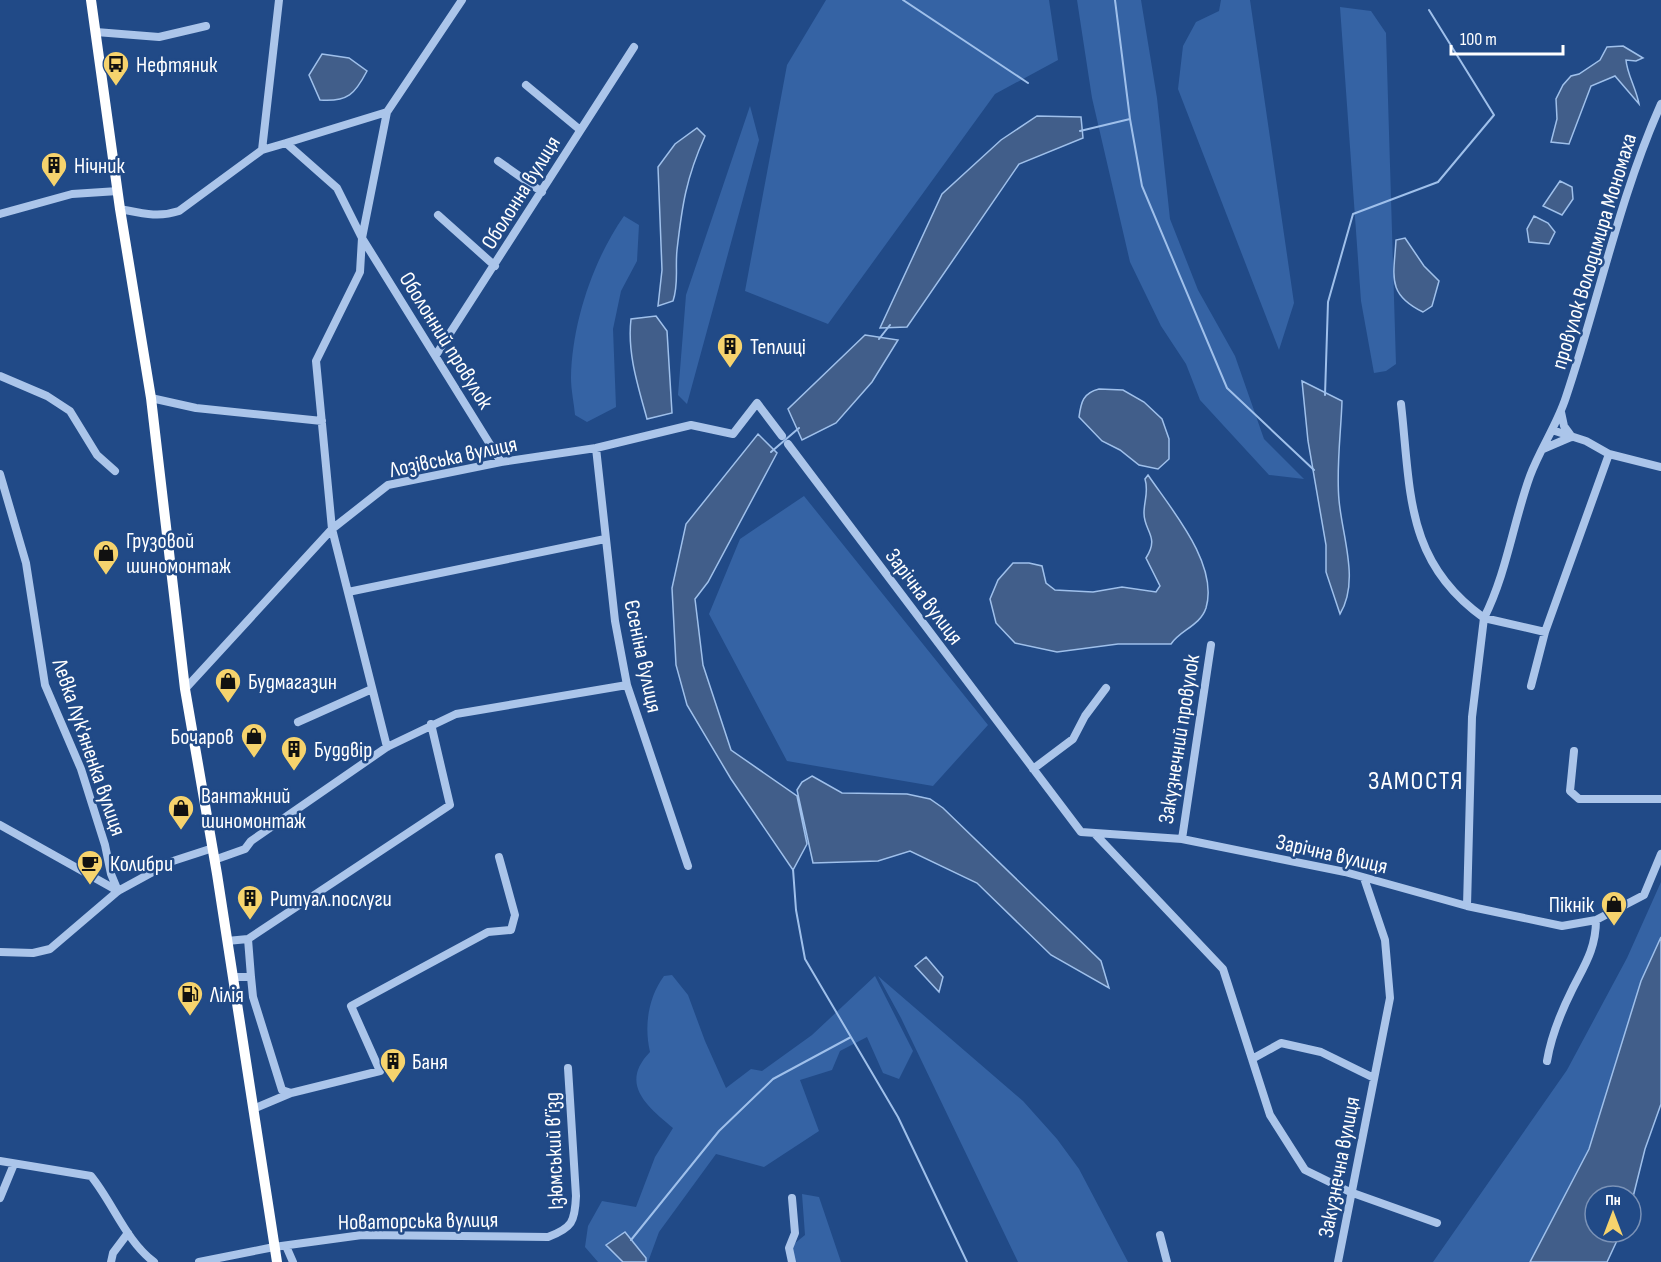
<svg xmlns="http://www.w3.org/2000/svg" width="1661" height="1262" font-family="'Sofia Sans Condensed',sans-serif">
<style>
.green{fill:#3563a4}
.water{fill:#415e8a;stroke:#9fc0eb;stroke-width:1.5}
.lines{fill:none;stroke-linecap:round;stroke-linejoin:round}
.stream{stroke:#9fc0eb;stroke-width:2}
.minor{stroke:#abc5ea;stroke-width:8}
.highway{stroke:#fff;stroke-width:10}
.labels{text-anchor:middle;stroke-width:5;stroke-linejoin:round;paint-order:stroke}
.poi-label{font-size:22px;fill:#fff;stroke:#214a87;text-anchor:start}
.street-label{font-size:22px;fill:#fff;stroke:#214a87}
.quarter-label{font-size:26px;letter-spacing:1.5px;fill:#fff;stroke:#214a87}
</style>
<rect width="100%" height="100%" fill="#214a87"/>
<path class="green" d="M826,0H1049L1058,60L995,94L828,324L745,291L787,65Z
M1077,0H1141L1157,98L1170,219L1198,290L1235,356L1264,439L1304,479L1269,475L1200,400L1186,364L1161,326L1130,262L1092,98Z
M1221,0H1250L1294,303L1279,350L1178,89L1183,46L1196,22L1219,11Z
M1340,7L1371,11L1386,33L1396,364L1386,371L1374,373L1361,301Z
M750,106L759,140L687,404L678,395L686,295Z
M624,216L639,225L637,261L621,291L613,329L616,407L587,422L575,415C574,403 571,390 571,378C572,323 593,260 624,216Z
M804,496L988,725L933,786L787,761L709,614L740,539Z
M1661,882V937L1641,981L1589,1149L1530,1262H1433L1567,1070L1627,958Z
M672,975L688,995L705,1041L726,1088L751,1069L762,1071L812,1035L875,976L913,1051L899,1079L883,1073L867,1037L840,1051L832,1070L800,1080L819,1131L764,1167L716,1154L659,1232L648,1262H598L585,1247L588,1226L602,1201L636,1207L655,1157L673,1128C647,1106 619,1084 650,1052C644,1026 648,998 664,976Z
M878,976L1023,1101L1057,1139L1079,1169L1128,1262H1018L901,1018Z
M802,1194L819,1197L841,1262H794L789,1248L805,1235Z"/>
<path class="water" d="M1623,46L1643,58L1636,61L1626,60C1627,74 1636,88 1639,104L1615,76L1591,86L1569,144L1551,142L1557,119L1556,99L1563,85L1571,76L1579,74L1600,60L1607,47Z
M322,54L349,58L367,71C355,94 348,102 320,100L309,75Z
M1037,116L1081,117L1083,138L1019,164L907,327L880,328L942,194L1001,140Z
M697,128L705,136C686,178 682,206 677,250C675,269 679,283 673,301L658,306L662,270L658,167L675,144Z
M1560,181L1572,187L1573,199L1562,215L1543,206Z
M1534,216L1548,223L1555,232L1549,244L1529,242L1527,229Z
M1405,238L1424,266L1439,281L1432,306L1423,312C1386,294 1394,276 1396,240Z
M656,316L667,331L672,413L647,419C638,386 627,353 631,319Z
M865,335L898,340L872,382L836,423L802,440L788,409Z
M1302,381L1342,401C1341,433 1336,468 1339,500C1342,536 1360,581 1340,614L1326,572V545L1308,441Z
M1099,389L1123,390L1144,402L1162,419L1169,439V459L1158,469L1139,465L1120,450L1102,441L1079,417C1081,402 1083,393 1099,389Z
M758,434L777,453L708,582L695,599L703,665L731,750L797,796L807,844L793,870L731,779L687,705L676,665L672,588L686,524Z
M1148,475C1171,509 1219,564 1206,608C1200,626 1180,630 1171,644H1118L1057,652L1015,643L996,623L990,599L998,580L1013,563H1029L1042,566L1046,583L1055,590L1093,592L1122,587L1156,592L1160,586L1146,558C1160,536 1144,532 1144,513C1144,500 1149,492 1145,479Z
M812,776L842,793L907,794L930,799L943,808L1101,961L1109,988L1051,955L977,883L910,851L878,861L813,863L797,790L802,782Z
M1661,937V1104L1645,1149L1631,1205V1196H1595V1232H1621L1607,1262H1530L1589,1149L1641,981Z
M926,957L943,977L939,992L915,966Z
M625,1232L646,1258V1262H623L606,1245Z"/>
<g class="lines">
<path class="stream" d="M903,0L1028,83
M1130,119L1142,186L1227,388L1314,470
M1080,131L1130,119L1115,0
M879,339L890,325
M1325,395L1328,302L1353,214L1438,182L1494,115L1429,10
M771,452L799,428
M793,869L796,910L805,959L898,1117L967,1262
M631,1240L719,1131L773,1079L851,1037"/>
<path class="minor" d="M96,32L159,37L206,26
M526,85L579,129
M286,143L387,112
M262,150L279,0
M498,161L542,192
M120,209C141,213 158,218 179,211L262,150L286,143L337,188L362,238L501,462
M0,214L72,194L118,191
M438,215L495,266
M436,355L634,47
M0,376L47,396L70,411L97,455L115,471
M151,398L196,408L322,421
M1401,404C1411,492 1405,562 1484,618L1472,717L1467,906
M1561,412L1564,426L1572,437
M1552,430L1586,441L1609,454L1661,467
M788,444L1081,832L1182,839L1345,872L1467,906L1562,926L1596,920L1644,895L1661,854
M596,448L615,621L627,685L688,866
M1543,449L1571,437
M1609,454L1545,632L1484,618C1507,572 1513,523 1530,476C1540,449 1557,425 1566,397C1599,299 1619,198 1661,104
M0,474L26,563L45,685L81,769L105,845L111,874L118,891
M348,592L605,539
M1531,686L1545,632
M185,689L332,529L388,485L501,462L596,448L691,425L733,434L757,403L782,436
M298,722L372,689
M387,747L332,529L316,361L360,272L362,238L387,112L462,0
M1574,751L1570,791L1579,799H1661
M1033,769L1073,739L1085,716L1106,688
M0,825L118,891
M1096,835L1223,969L1270,1115L1305,1170L1350,1192L1437,1223
M1182,839L1211,645
M214,860L245,849L251,841L387,747L456,714L627,685
M248,939L251,977
M227,941L248,939L450,805L431,724
M0,952L33,953L50,949L118,891L173,861L213,848
M233,977H251L253,997L282,1090L291,1093
M1252,1059L1281,1043L1321,1052L1374,1078
M1547,1061C1551,1037 1561,1012 1572,990C1584,966 1596,949 1596,920
M253,1109L291,1093L380,1071L351,1006L488,932L511,930L515,915L499,857
M0,1161L91,1176C113,1203 126,1241 154,1262
M0,1198L14,1164
M1160,1235L1167,1262
M286,1246L293,1262
M111,1262L113,1253L128,1233
M199,1262L274,1247L362,1235L548,1237C572,1228 575,1222 576,1196L568,1068
M792,1262L789,1248L795,1233L792,1198
M1338,1262L1390,998L1385,940L1364,878"/>
<path class="highway" d="M91,0L120,209L151,398L185,689L217,874L277,1262"/>
</g>
<defs>
<g id="bus-pin" transform="scale(1.35)"><path d="M0 17L-7.5 6A9.5 9.5 0 1 1 7.5 6Z" fill="#f6d36d" stroke="#214a87"/><path d="M-5-6H5V4H4V6H2V4H-2V6H-4V4H-5ZM-3.5-4V0h7V-4ZM-3.5 1.2v1.5H-2V1.2ZM2 1.2v1.5H3.5V1.2Z" fill="#111"/></g>
<g id="building-pin" transform="scale(1.35)"><path d="M0 17L-7.5 6A9.5 9.5 0 1 1 7.5 6Z" fill="#f6d36d" stroke="#214a87"/><path d="M-4-6H4V6H1V3H-1V6H-4ZM-2.5-4.3h1.7v1.8h-1.7ZM.8-4.3h1.7v1.8H.8ZM-2.5-1h1.7V.8h-1.7ZM.8-1h1.7V.8H.8Z" fill="#111"/></g>
<g id="shop-pin" transform="scale(1.35)"><path d="M0 17L-7.5 6A9.5 9.5 0 1 1 7.5 6Z" fill="#f6d36d" stroke="#214a87"/><path d="M-5-2.5h2.3a2.7 3.5 0 0 1 5.4 0H5L5.5 6h-11ZM-1.5-2.5h3a1.5 2.3 0 0 0-3 0Z" fill="#111"/></g>
<g id="cafe-pin" transform="scale(1.35)"><path d="M0 17L-7.5 6A9.5 9.5 0 1 1 7.5 6Z" fill="#f6d36d" stroke="#214a87"/><path d="M-5.5-4.5H6V0H3Q3 3.5 0 3.5H-2.5Q-5.5 3.5-5.5 0ZM3-3.2v2h1.7v-2ZM-6 4.5H4V6H-6Z" fill="#111"/></g>
<g id="fuel-pin" transform="scale(1.35)"><path d="M0 17L-7.5 6A9.5 9.5 0 1 1 7.5 6Z" fill="#f6d36d" stroke="#214a87"/><path d="M-5.5-6h7V0h2V4h1.3V-2.5L3-4.5l.8-.8L6-3V5H2.5V1h-1V6h-7ZM-4.2-4.7v3.2H.2V-4.7Z" fill="#111"/></g>
</defs>
<g fill-rule="evenodd">
<use href="#bus-pin" x="116" y="64"/>
<use href="#building-pin" x="54" y="165"/>
<use href="#building-pin" x="730" y="346"/>
<use href="#shop-pin" x="106" y="553"/>
<use href="#shop-pin" x="228" y="681"/>
<use href="#shop-pin" x="254" y="736"/>
<use href="#building-pin" x="294" y="749"/>
<use href="#shop-pin" x="181" y="808"/>
<use href="#cafe-pin" x="90" y="863"/>
<use href="#building-pin" x="250" y="898"/>
<use href="#shop-pin" x="1614" y="904"/>
<use href="#fuel-pin" x="190" y="994"/>
<use href="#building-pin" x="393" y="1061"/>
</g>
<g class="labels">
<g class="poi-label">
<text x="136" y="72">Нефтяник</text>
<text x="74" y="173">Нічник</text>
<text x="750" y="354">Теплиці</text>
<text x="126" y="548">Грузовой<tspan x="126" dy="25">шиномонтаж</tspan></text>
<text x="248" y="689">Будмагазин</text>
<text x="234" y="744" text-anchor="end">Бочаров</text>
<text x="314" y="757">Буддвір</text>
<text x="201" y="803">Вантажний<tspan x="201" dy="25">шиномонтаж</tspan></text>
<text x="110" y="871">Колибри</text>
<text x="270" y="906">Ритуал.послуги</text>
<text x="1594" y="912" text-anchor="end">Пікнік</text>
<text x="210" y="1002">Лілія</text>
<text x="412" y="1069">Баня</text>
</g>
<g class="street-label">
<text transform="translate(520 192) rotate(-58)" y="8">Оболонна вулиця</text>
<text transform="translate(1593 251) rotate(-73)" y="8">провулок Володимира Мономаха</text>
<text transform="translate(447 340) rotate(58)" y="8">Оболонний провулок</text>
<text transform="translate(453 456) rotate(-12)" y="8">Лозівська вулиця</text>
<text transform="translate(925 596) rotate(53)" y="8">Зарічна вулиця</text>
<text transform="translate(644 656) rotate(78)" y="8">Єсеніна вулиця</text>
<text transform="translate(1178 739) rotate(-81)" y="8">Закузнечний провулок</text>
<text transform="translate(90 747) rotate(71)" y="8">Левка Лук'яненка вулиця</text>
<text transform="translate(1332 853) rotate(13)" y="8">Зарічна вулиця</text>
<text transform="translate(553 1151) rotate(-92)" y="8">Ізюмський в’їзд</text>
<text transform="translate(1338 1167) rotate(-79)" y="8">Закузнечна вулиця</text>
<text transform="translate(418 1220) rotate(-1)" y="8">Новаторська вулиця</text>
</g>
<g class="quarter-label">
<text x="1416" y="789">ЗАМОСТЯ</text>
</g>
</g>
<g transform="translate(1613 1214)"><circle r="28" fill="#214a87" stroke="#7a92b7" stroke-width="1.5"/>
<path d="M0-4.5L10 22L0 15L-10 22Z" fill="#f6d36d"/>
<text y="-9" font-size="16" font-weight="bold" text-anchor="middle" fill="#ffffff">Пн</text>
</g>
<path d="M1451 45v9h112v-9" fill="none" stroke="#ffffff" stroke-width="3"/>
<text x="1460" y="45" font-size="18" fill="#ffffff" stroke="#214a87" stroke-width="4.5" paint-order="stroke">100 m</text>
</svg>
